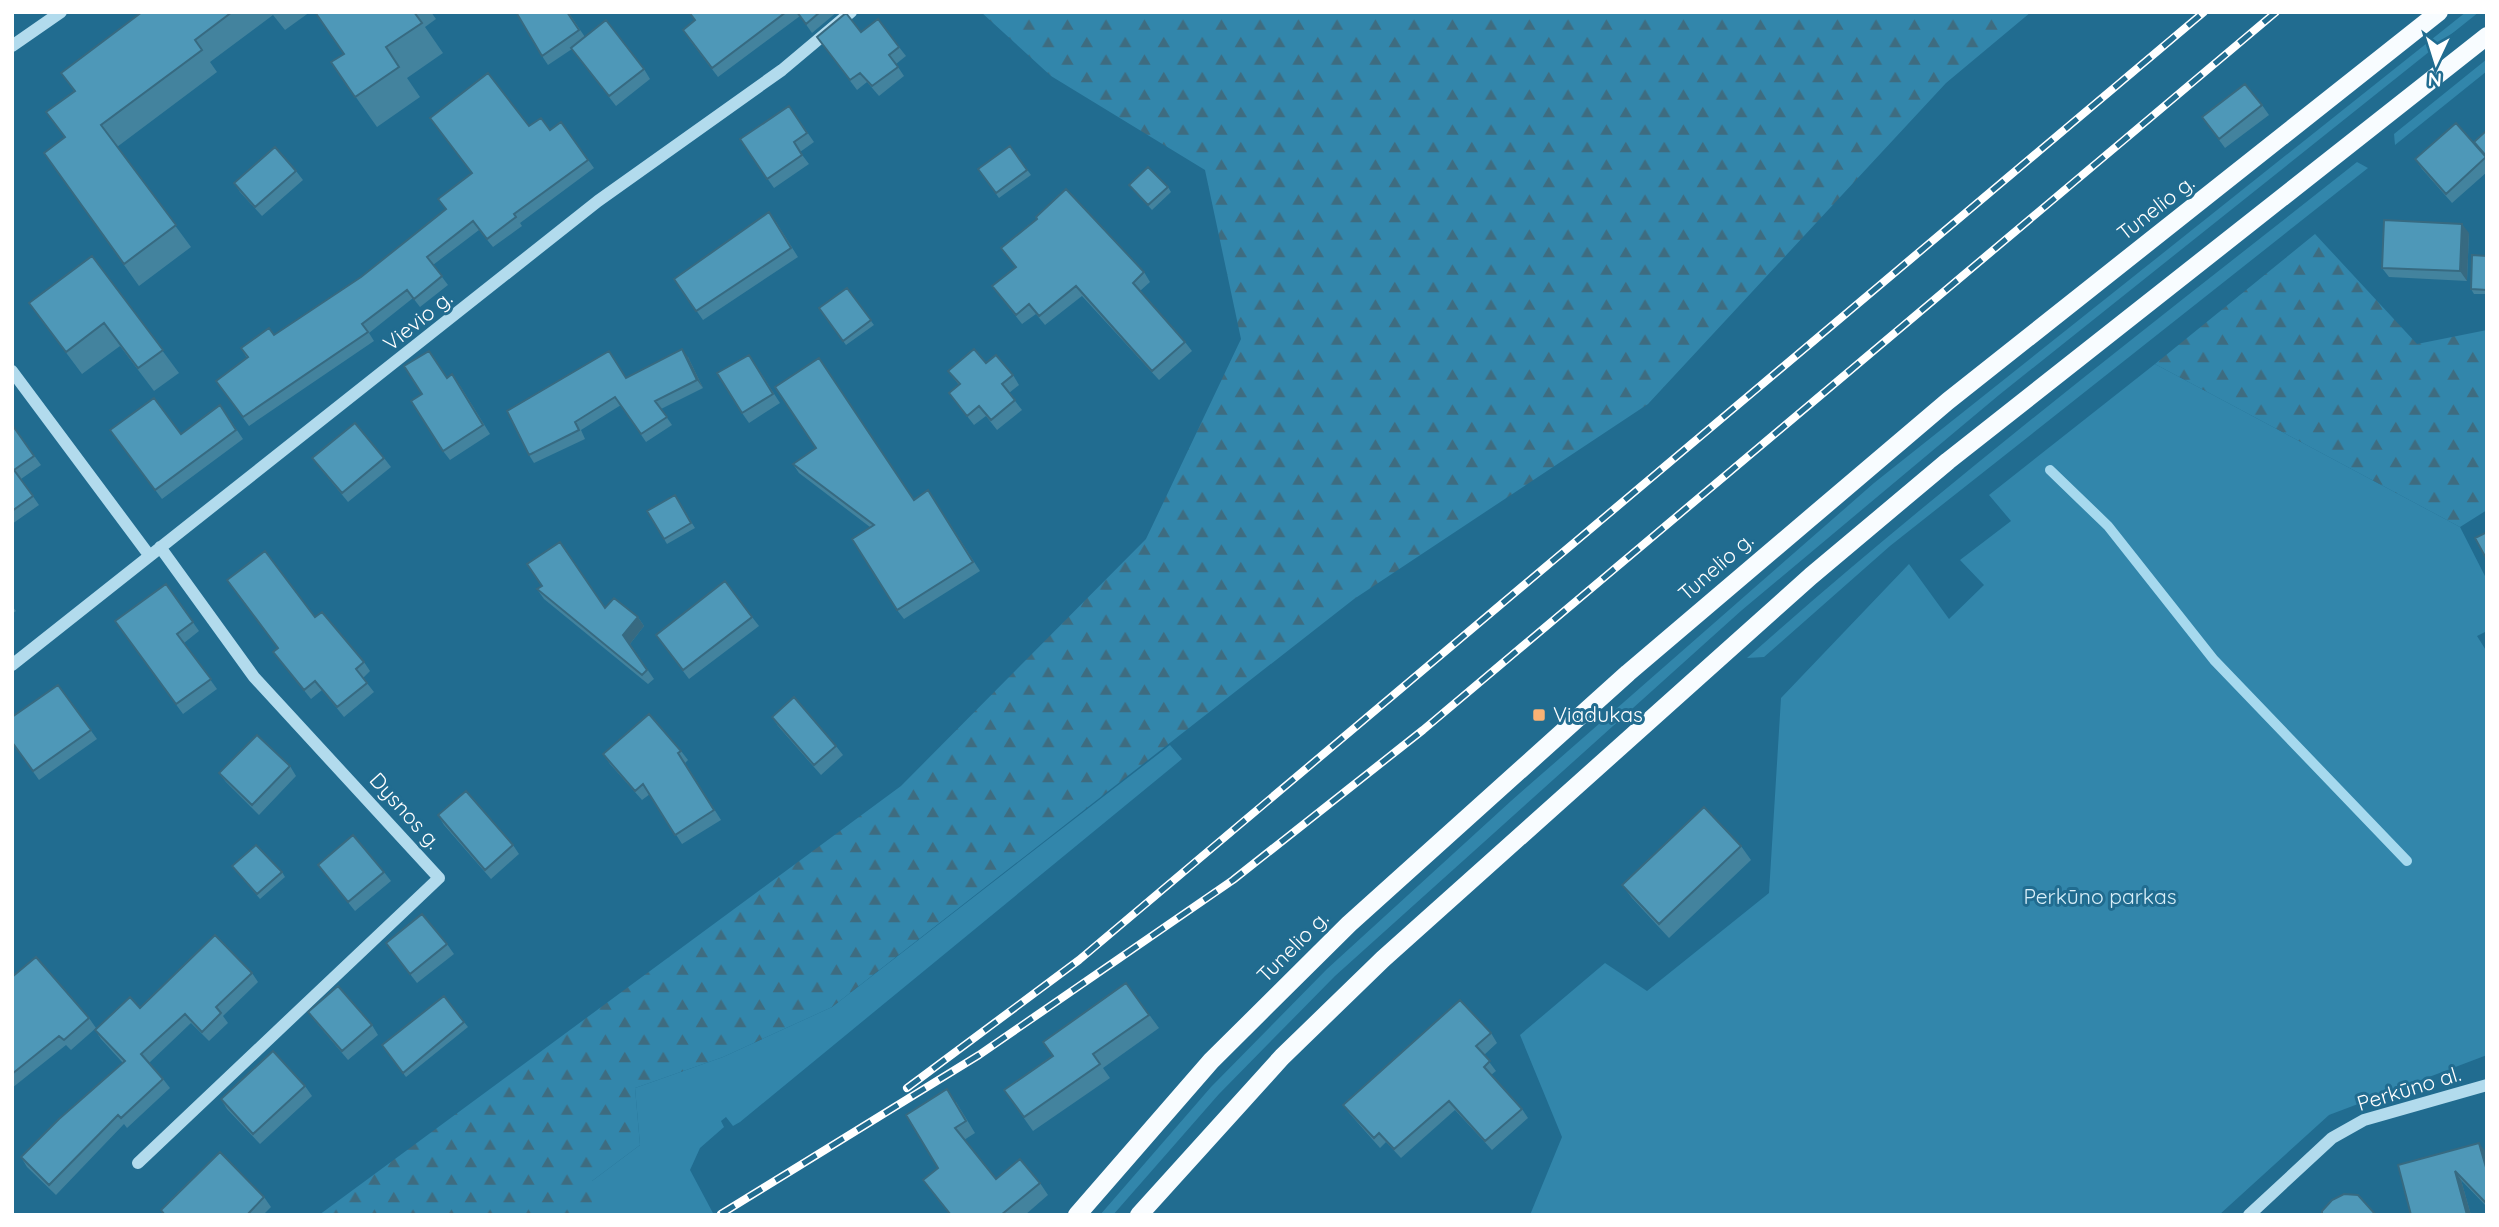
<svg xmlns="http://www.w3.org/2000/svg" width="2499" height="1227" font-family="Quicksand,sans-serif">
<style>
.green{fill:#3286ab}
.forest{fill:url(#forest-firs)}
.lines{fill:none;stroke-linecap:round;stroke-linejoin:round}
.stream{stroke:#a6d9ee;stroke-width:10}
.minor{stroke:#b2dbed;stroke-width:12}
.major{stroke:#f8fcff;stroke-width:18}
.rail-casing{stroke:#fff;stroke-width:8}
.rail{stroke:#216c90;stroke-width:5;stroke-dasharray:16;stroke-linecap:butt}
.wall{fill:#43839e}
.shaded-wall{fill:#376a81}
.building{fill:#4e98b8;stroke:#376a81;stroke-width:2}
.poi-dot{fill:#f9b274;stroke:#216c90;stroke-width:2.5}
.labels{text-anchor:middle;stroke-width:6;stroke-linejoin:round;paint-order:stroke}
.street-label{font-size:21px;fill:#fff;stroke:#216c90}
.poi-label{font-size:21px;fill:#fff;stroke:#216c90;text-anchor:start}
.park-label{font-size:21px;fill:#d8eff9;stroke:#216c90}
</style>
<defs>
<pattern id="forest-firs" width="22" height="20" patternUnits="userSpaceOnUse" patternTransform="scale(1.75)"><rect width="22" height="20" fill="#3286ab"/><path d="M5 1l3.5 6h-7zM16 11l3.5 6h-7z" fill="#3e6c80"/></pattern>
</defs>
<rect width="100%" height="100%" fill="#216c90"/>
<path class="green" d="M2466,12H2479L1999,395L1742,610L1335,976L1219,1094L1113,1215H1100L1211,1087L1327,969L1511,801L1874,483Z
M2487,59V71L2395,145L2394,134Z
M2357,162L2368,168L1890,546L1764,657L1747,658C1943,484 2151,325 2357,162Z
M2155,364L2460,527L2487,580V631L2477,636L2487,652V1055L2329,1115L2219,1215H1530L1562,1137L1520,1035L1605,963L1647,991L1769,893L1781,698L1909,564L1949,619L1984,585L1960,560L2011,521L1989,495Z
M1170,745L1182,759L740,1122L733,1126L726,1117L721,1121L724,1127L700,1148L690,1170L714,1215H592V1181L640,1145L635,1088L723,1057L832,1007Z"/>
<path class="forest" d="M981,12H2031L1946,83L1648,404L1354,599L832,1007L723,1057L635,1088L640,1145L592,1181V1215H319L901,786L1146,539L1241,339L1205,170L1051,76Z
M2315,234L2417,344L2487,330V510L2460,527L2155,364Z"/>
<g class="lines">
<path class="stream" d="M2050,470L2108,526L2214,660L2407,861"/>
<path class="minor" d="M12,46L61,12
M12,371L149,555
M12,665L598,201L782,70L851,12
M138,1163L439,878L254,677L160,547
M2249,1215L2332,1138L2364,1120L2487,1085"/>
<path class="major" d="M1077,1215L1211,1061L1349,924L1628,673L1948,401L2439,12
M1139,1215L1282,1057L1383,959L1811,576L1948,461L2487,36"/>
<g class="rail-casing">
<path id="rail" d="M907,1088L1079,960L2204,12
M721,1214L979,1055L1233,880L1423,730L2276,12"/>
</g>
<use href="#rail" class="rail"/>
</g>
<path class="wall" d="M142,12H310L285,30L273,15L210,62L217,72L117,147L191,247L139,286L44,153L65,138L46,112L74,91L61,73Z
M315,12H431L436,19L425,27L443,53L407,78L420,97L377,127L331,62L344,54Z
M568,12L585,37L644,69L650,79L616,106L572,49L548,65L542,56Z
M689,12H837L812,33L800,16L718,77L689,39L695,21Z
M861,32L899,47L906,56L896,64L904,76L879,96L867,82L857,90L817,37Z
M2262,105L2269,115L2225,148L2202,117Z
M789,106L814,142L800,152L809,164L774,188L740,139Z
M430,118L529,126L550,130L561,122L594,168L520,223L522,226L493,247L479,230L433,265L448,285L420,307L413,298L369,333L374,341L249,426L216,381L247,358L241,348L274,335L361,277L446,210L472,173Z
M2487,130V172L2452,203L2422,169L2415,159L2476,145Z
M1010,146L1031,175L999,198L978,169Z
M296,171L303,180L262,216L240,192L234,183Z
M1129,185L1168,187L1171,192L1152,210Z
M776,222L798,257L703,320L674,279Z
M2469,233L2467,281L2389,277L2382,268Z
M1001,248L1144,272L1150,282L1140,291L1185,342L1192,351L1159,380L1082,296L1045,325L1036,314L1022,324L992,286L1016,267Z
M92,256L179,373L154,391L120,346L82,374L29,303Z
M2487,256V294H2474L2471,289Z
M847,288L874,325L846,345L819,308Z
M609,351L626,378L688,357L703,388L661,409L672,425L646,442L621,405L581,430L585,439L534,463L529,455Z
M755,364L780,403L749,423L742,413Z
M948,371L1013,375L1019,385L1009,393L1022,410L997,430L986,416L974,425L949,393L959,385Z
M447,378L459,384L490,434L450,460L443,451Z
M220,405L243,439L162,499L110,430L181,434Z
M13,426L41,465L21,479L39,505L12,524Z
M312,458H384L391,467L348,502Z
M793,464L914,499L928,490L980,571L904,619L897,610L870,527L799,473Z
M678,500L695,528L667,544L664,539Z
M166,584L199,631L184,643L217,689L183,714L115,621Z
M537,589L638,617L644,626L630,644L654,679L648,684L544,599Z
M12,606L16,611L12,614Z
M752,617L759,626L689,679L656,635Z
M273,652L364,662L370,671L363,678L374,692L344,717L322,690L311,699Z
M58,685L97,739L39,780L12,742Z
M772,717L836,746L843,755L821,775L778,726Z
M681,751L688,760L685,763L721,820L682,844L650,794L642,800L610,764L603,754Z
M290,766L296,776L259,815L226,782L219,773Z
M438,815L513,845L519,854L491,879L444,825Z
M1741,846L1751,860L1669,938L1632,898L1622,885Z
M318,865L384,872L391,881L355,911Z
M232,866L282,872L285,877L260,899Z
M386,943L447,944L454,954L417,983Z
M252,973L258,982L223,1016L228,1023L209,1041L191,1023L149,1063L163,1079L170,1088L127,1128L124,1124L56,1195L27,1167L21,1157L123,1063L101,1039L95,1030L140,1008Z
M12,977L89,1018L96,1028L71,1050L66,1045L12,1088Z
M1126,983L1159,1028L1103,1068L1110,1078L1033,1131L1004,1090L1052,1056Z
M444,996L468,1027L406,1077L382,1045Z
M308,1012L372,1025L378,1035L348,1060L315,1021Z
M1491,1033L1497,1043L1484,1055L1496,1071L1491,1075L1522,1109L1528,1118L1492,1150L1455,1110L1401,1158L1386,1142L1380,1148L1350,1114L1343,1105Z
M305,1086L312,1096L260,1144L227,1109L221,1099Z
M956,1102L975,1133L964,1140L996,1179L1040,1183L1048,1195L1025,1215H950L923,1180L938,1168Z
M2486,1152L2487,1156V1207L2461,1180L2471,1215H2411L2398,1165Z
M264,1197L271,1207L263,1215H164L161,1210Z"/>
<path class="shaded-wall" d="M2462,224L2469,233L2467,281L2460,271Z
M682,349L688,357L703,388L697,380Z
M638,617L644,626L630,644L654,679L623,635Z
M2479,1143L2486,1152L2487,1156V1171Z
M2455,1171L2461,1180L2471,1215H2467Z"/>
<path class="building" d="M142,12H232L195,40L202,50L101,125L176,225L124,264L44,153L65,137L46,112L75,91L61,73Z
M315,12H414L422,23L386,47L399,67L355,97L331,62L344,54Z
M516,12H567L579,30L542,56Z
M689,12H786L712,68L683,30L695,20Z
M797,12H820L806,24Z
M846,13L861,32L878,19L899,47L889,55L898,67L872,86L860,73L850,80L817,37Z
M606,20L644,69L609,96L571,48Z
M488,73L529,126L541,118L550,130L561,122L588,160L514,214L516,217L487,239L473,221L427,257L442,276L414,299L407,290L362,324L368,332L243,417L216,381L248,357L241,348L269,328L274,335L361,277L446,209L438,199L472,173L430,118Z
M2245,84L2262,105L2219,139L2202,117Z
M789,106L807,133L794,142L802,155L767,179L740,139Z
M2456,123L2486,157L2446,194L2415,159Z
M2487,130V157L2474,142Z
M1010,146L1027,170L996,193L978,169Z
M275,147L296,171L255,207L234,183Z
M1148,167L1168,187L1148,205L1129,185Z
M1066,189L1144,272L1133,283L1185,342L1152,371L1076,286L1039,316L1029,304L1016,315L992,286L1016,267L1001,248L1037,219L1036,217Z
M769,212L791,248L696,311L674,279Z
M2384,220L2462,224L2460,271L2382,268Z
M2472,255L2487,256V290L2471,289Z
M92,256L163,350L138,368L104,323L66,352L29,303Z
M847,288L871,320L843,341L819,308Z
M682,349L697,380L655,401L667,417L641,434L615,397L575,422L579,430L529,455L507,411L609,351L626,378Z
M974,349L986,363L996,355L1013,375L1002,384L1015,400L991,420L979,406L967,416L949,393L960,384L948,371Z
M429,351L447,378L452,374L483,425L443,451L411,401L422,394L404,366Z
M749,355L773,394L742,413L717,373Z
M819,358L914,500L928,490L973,562L897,610L852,539L874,525L793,464L816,448L775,387Z
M154,398L181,434L220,405L236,430L155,490L110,430Z
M355,423L384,458L342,493L312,458Z
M13,426L34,456L14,470L33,496L12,511Z
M675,495L691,523L664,539L647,511Z
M2487,532V560L2475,538Z
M560,542L605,608L614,598L638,617L623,635L647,670L642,675L537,589L542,586L527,564Z
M265,551L315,617L322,612L364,662L356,669L367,683L337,707L315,681L304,690L273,652L278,648L227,580Z
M725,581L752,617L683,670L656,635Z
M166,584L193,622L177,634L211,679L176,704L115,621Z
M58,685L91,730L33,771L12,742V717Z
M794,697L836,746L814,765L772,717Z
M649,714L681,751L678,753L714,810L675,835L643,784L635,791L603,754Z
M257,735L290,766L252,805L219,773Z
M466,791L513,845L485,870L438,815Z
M1704,807L1741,846L1659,924L1622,885Z
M353,835L384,872L348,902L318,865Z
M256,845L282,872L257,894L232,866Z
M422,914L447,944L410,974L386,943Z
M215,935L252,973L216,1007L221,1013L202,1032L185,1014L141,1054L163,1079L121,1118L118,1115L49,1185L21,1157L59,1119L125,1061L95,1030L130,997L140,1008Z
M36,957L89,1018L64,1040L59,1036L12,1074V977Z
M1126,983L1149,1015L1093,1054L1100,1064L1024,1117L1004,1090L1053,1056L1043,1042Z
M338,986L372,1025L342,1051L308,1012Z
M444,996L464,1022L403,1073L382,1045Z
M1460,1000L1491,1033L1476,1046L1490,1061L1484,1067L1522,1109L1485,1141L1449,1101L1394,1149L1379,1133L1374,1138L1343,1105Z
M273,1051L305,1086L253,1134L221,1099Z
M947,1089L966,1121L955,1128L996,1179L1020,1159L1040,1183L1001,1215H951L923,1180L938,1168L906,1115Z
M2479,1143L2487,1171V1204L2455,1171L2467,1215H2411L2398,1165Z
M220,1152L264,1197L247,1215H165L161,1210Z
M2344,1194L2358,1195L2376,1215H2322V1211L2332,1200Z"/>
<rect class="poi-dot" x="1532" y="708" width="14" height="14" rx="3.5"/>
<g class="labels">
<g class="street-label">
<text transform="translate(2156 208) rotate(-38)" y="7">Tunelio g.</text>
<text transform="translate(418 321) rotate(-39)" y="7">Vievio g.</text>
<text transform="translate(1716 567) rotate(-41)" y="7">Tunelio g.</text>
<text transform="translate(405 811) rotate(48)" y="7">Dysnos g.</text>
<text transform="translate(1293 947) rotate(-45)" y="7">Tunelio g.</text>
<text transform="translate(2409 1089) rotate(-17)" y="7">Perkūno al.</text>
</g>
<g class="poi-label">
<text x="1553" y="722">Viadukas</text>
</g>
<g class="park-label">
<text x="2100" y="904">Perkūno parkas</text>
</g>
</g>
<rect width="2499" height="1227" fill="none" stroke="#ffffff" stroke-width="28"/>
<g transform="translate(2436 63) rotate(184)" stroke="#216c90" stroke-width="5" paint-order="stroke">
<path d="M0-5L12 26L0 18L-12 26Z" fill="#ffffff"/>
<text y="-10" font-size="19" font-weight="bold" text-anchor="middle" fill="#ffffff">N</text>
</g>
</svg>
